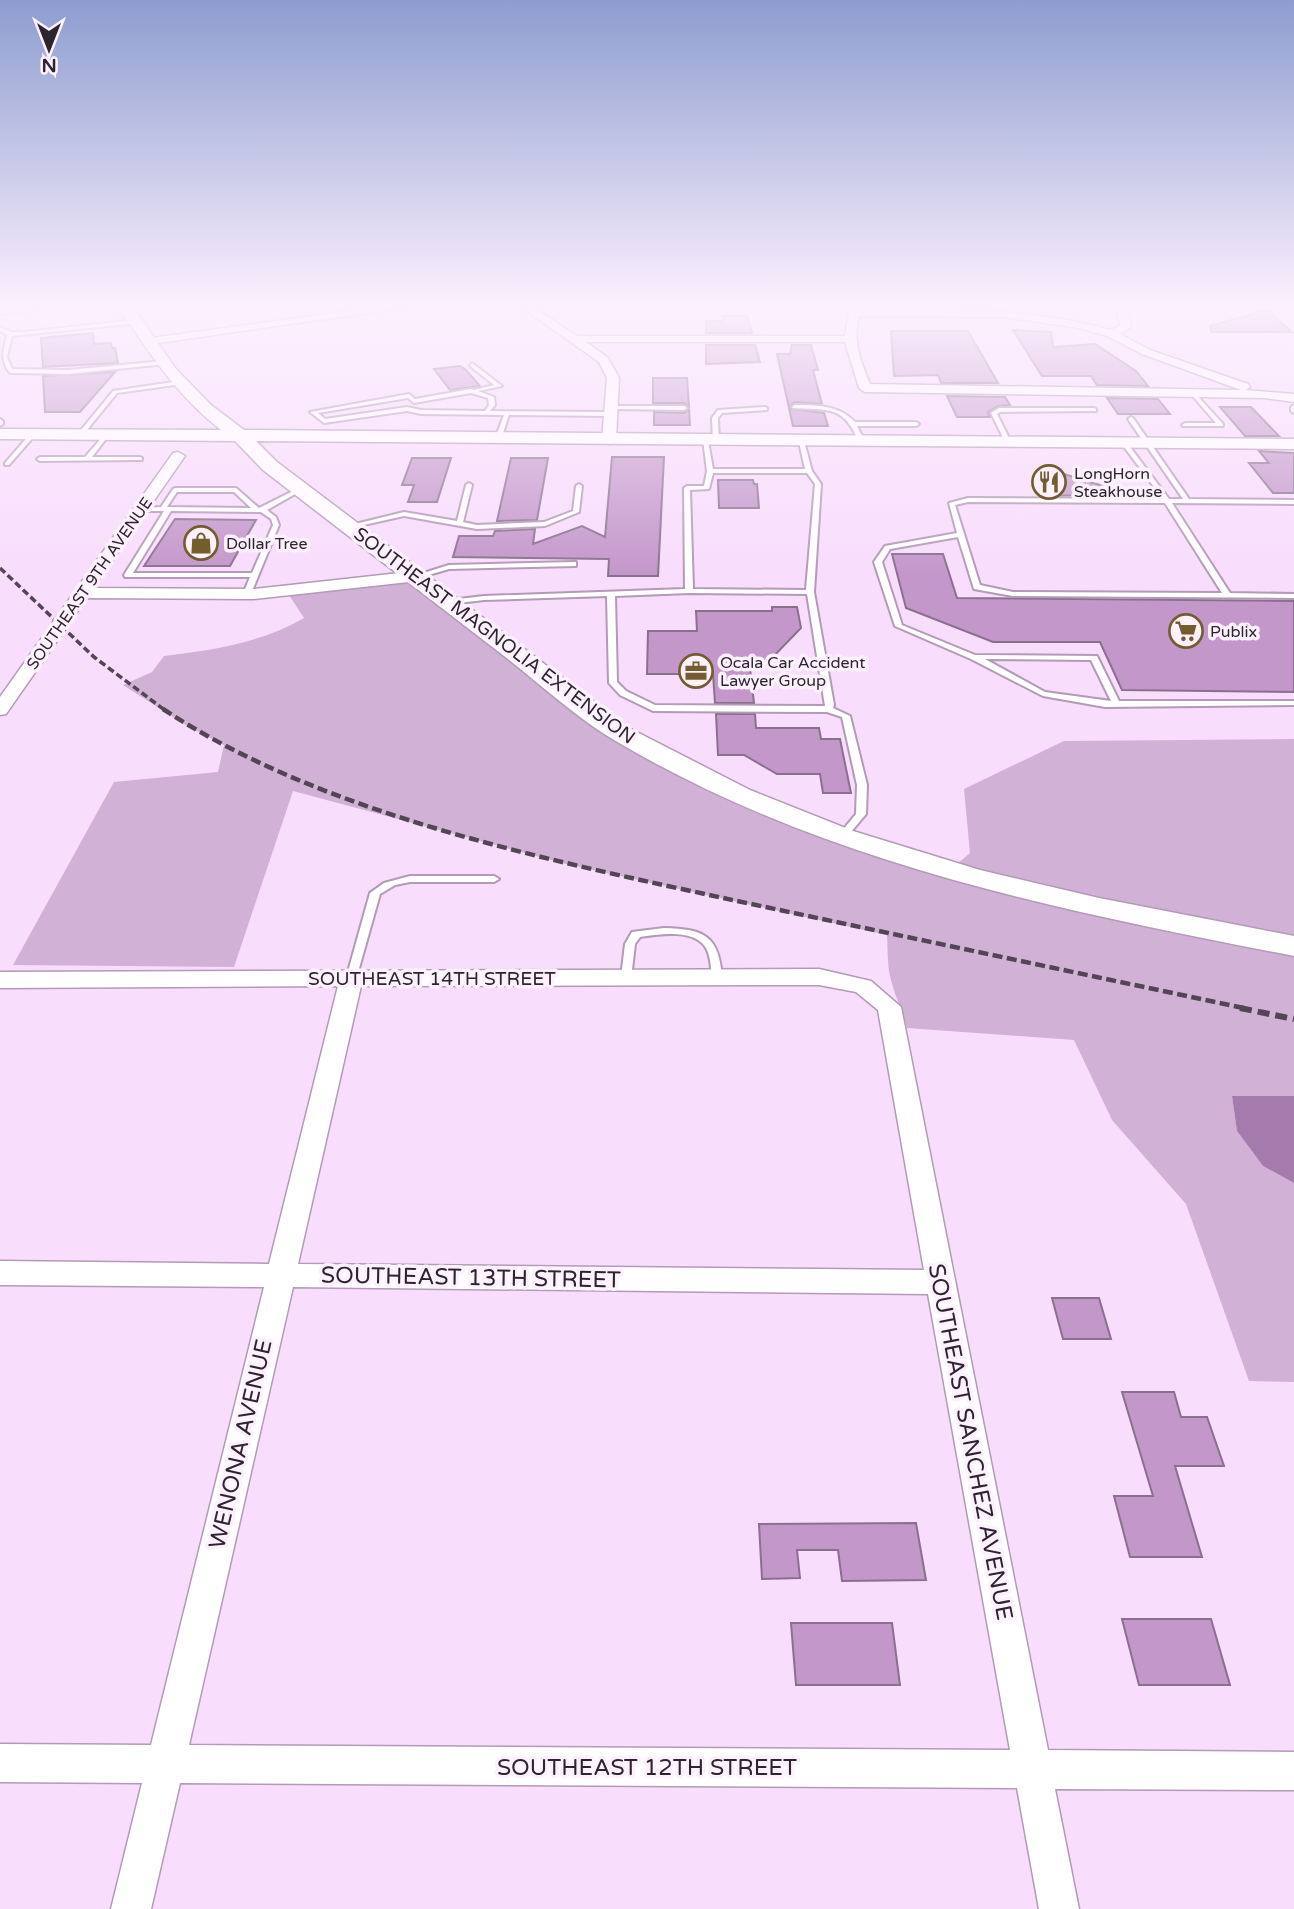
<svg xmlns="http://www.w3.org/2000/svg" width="1294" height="1909" font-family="'Varela Round',sans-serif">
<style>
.green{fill:#d1b1d6}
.water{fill:#a57aac}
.building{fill:#c397ca;stroke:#89718d;stroke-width:2}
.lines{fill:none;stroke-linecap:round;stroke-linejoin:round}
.lane-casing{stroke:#b39ab6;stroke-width:4}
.street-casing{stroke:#b39ab6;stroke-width:3}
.secondary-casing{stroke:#b39ab6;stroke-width:3}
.lane{fill:#fff;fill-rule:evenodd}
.street{fill:#fff;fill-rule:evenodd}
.secondary{fill:#fff;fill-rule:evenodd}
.rail-far2{stroke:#524554;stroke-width:3.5;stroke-dasharray:7 3.5;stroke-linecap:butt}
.rail-far1{stroke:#524554;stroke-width:4.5;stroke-dasharray:10 4.5;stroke-linecap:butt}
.rail{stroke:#524554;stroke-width:6;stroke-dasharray:12 6;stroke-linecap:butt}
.labels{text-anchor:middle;stroke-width:7;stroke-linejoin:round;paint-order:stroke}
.far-poi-label{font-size:16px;fill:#2e242f;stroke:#fcf1fd;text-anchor:start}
.far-street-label{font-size:16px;fill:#2e242f;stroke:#fcf1fd}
.street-label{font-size:19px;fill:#2e242f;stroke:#fcf1fd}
.near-street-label{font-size:23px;fill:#2e242f;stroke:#fcf1fd}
</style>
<rect width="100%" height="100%" fill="#f8ddfc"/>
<path class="green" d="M407,582L675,773L775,820L869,855L986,890L1078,912L1294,955V1096H1232L1237,1131L1263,1166L1294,1183V1382L1249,1381L1186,1204L1112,1120L1074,1040L907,1028C903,1010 895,997 891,980C887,966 888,950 887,935L566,864L293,791L234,967L13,965L114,782L218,772L224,745L187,726L123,685L152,672L164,656C213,650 261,643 304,618L289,595Z
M1294,739V937L1079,896L957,864L970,853L964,789L1064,741Z"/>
<path class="water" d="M1232,1096H1294V1183L1263,1166L1237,1131Z"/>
<path class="building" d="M1267,310L1292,332H1211L1210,326Z
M722,316H747L752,333H706V321H723Z
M1013,330L1051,332L1053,347L1095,344L1136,371L1148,386L1097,385L1091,376H1042Z
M891,331H968L998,383H941L938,375L894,376Z
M93,333L94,344L111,343L112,348H115L118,363L43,367L41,338Z
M706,345H755L760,362L706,364Z
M792,345H811L818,370H813L822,404L795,402L791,405L790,409L824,413L828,426H793L777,354H790Z
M460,366L465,369L480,386L450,390L434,369Z
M115,372L80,412H45L43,376Z
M653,378H687L689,407L684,403H653Z
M947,396L1005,397L1010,405L998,406L988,412L990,417H957Z
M1107,398L1158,399L1170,414H1118Z
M1220,407H1251L1279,436H1245Z
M689,409L690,425H654V412L684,413Z
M1259,451L1294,453V493H1273L1249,463H1269Z
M612,457H664L658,576H608L609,559L453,557L459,536H493L495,531L535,529L533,544L582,526L605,537Z
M412,458H451L437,502H408L414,485H402Z
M511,458H548L537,520L497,521Z
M1040,473L1064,474L1113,489V494L1052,496Z
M718,480H753L754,484H757L759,508H719Z
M175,519L256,520L230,566H144Z
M892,554H943L957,598L1294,601V692L1122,690L1100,642H993L906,608Z
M772,607H797L801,628L770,660H749L754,703H715L713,674H647L648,631H697L696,611H772Z
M716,714H755L756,728H819L821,739H840L851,793H823L820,774H777L744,755H718Z
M1052,1298H1099L1111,1339H1063Z
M1122,1392H1174L1181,1417H1207L1224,1466H1175L1202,1557H1130L1114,1496H1153Z
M916,1523L926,1580L842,1581L838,1550H797L800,1578L762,1579L759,1524Z
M1122,1619H1211L1230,1685H1139Z
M791,1623H892L900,1685H796Z"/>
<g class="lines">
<g class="lane-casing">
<path id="lane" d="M136,320L138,323L12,336L7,357L12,369L68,370L164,361L166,364L68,374L10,373C0,360 3,350 7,335L0,331V327L11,332H23Z
M472,363L502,386L478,391L494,397L495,405L490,411L611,412L614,414L611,416L509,415L501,439L498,441L495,439L504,415L421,414L407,411L324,423L310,412L409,394L415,399L471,389L474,390L494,385L470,366ZM471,393L488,398L489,405L485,411L421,410L407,407L325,419L318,413L408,398L414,403Z
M180,381L182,382V384L117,393L82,436L77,435L113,391Z
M1193,391L1223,424V426H1183L1182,425L1185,423H1216L1191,394V392Z
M795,405C817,405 839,405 855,422H916L919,424L916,426H857L865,442L862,444L859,442C843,404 828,411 793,408L792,407Z
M1294,405V413L1291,411V407Z
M611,406H684L687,408L684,410L609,409V407Z
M765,407L767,408V410L722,413L718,418L719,441L716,443L713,441L712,418L718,410Z
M1094,408L1096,409V411L1000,412L997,414L1012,444L1009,446L1006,444L991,413L999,408Z
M1131,417L1133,418L1189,499L1294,500V504L1172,503L1230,593L1294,594V598L1013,596L974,589L958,537L890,549L882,562L902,625L975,655L1097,656L1119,701H1294V705L1105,707L1043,696L971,659L895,626L874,562L885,546L957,533L949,503L968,498L1163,499L1122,444L1125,442L1127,443L1169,499H1183L1128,419ZM968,502L1165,503L1222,593L1013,592L980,585L955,505ZM985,659L1091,660L1111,701L1045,692Z
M0,419L3,421V424L0,426Z
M31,433L36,434L9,465H5V463Z
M106,433L109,435L92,457H140L142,458V460L40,461L37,459L40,457H85Z
M703,440L708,441L713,469H805L799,442L804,441L812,471L821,484L814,592L834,705L833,708L850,716L867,785L866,814L845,839H839L837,837L856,814L857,785L842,717L827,712L653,711L620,695L609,683L607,596L484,600L450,604L446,602L450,600L484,596L685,589L684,488L687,486H704L707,471ZM713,473H807L815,484L806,590L693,589L690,490L709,489ZM689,593L807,594L825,706L655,705L626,691L617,682L615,596Z
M469,483L472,485L463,522L477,525L544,522L573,511L576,486L579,484L582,486L579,512L545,526L477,529L404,516L350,528L347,526L404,512L457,521L466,485Z
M236,488L259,508L299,488L304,489L267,510L276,517L279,525L250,596L243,594L250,577H125L124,575L164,511H141L139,510V508L161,507L173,489L175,488ZM177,492H234L251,508L167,507ZM171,511L261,512L271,519L273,525L252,573H133Z
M573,562H576V566L449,569L418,578L414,576L449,565Z
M410,876H494L499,879L494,882H410L395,885L380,894L356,979L355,981H347L346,979L370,893L384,883Z
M664,928C705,929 719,936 722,978L721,980L717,982L712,978C711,969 711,959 707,950C697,928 659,934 640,937L635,944L631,978L626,982L622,980L621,978L625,944L632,932Z"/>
</g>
<g class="street-casing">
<path id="street" d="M378,307H409L151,344L145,341L151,338Z
M521,307H534L576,336H845L849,313L853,307H864L863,310C946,310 1029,307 1110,330L1120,326L1117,307H1127L1131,327L1120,334L1150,350L1248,384L1250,387L1246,390L1294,394V402L1264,398L865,392L859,388L845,342H586L608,358L619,378L616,440L609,444L602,440L607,378L599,362ZM859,316L1005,317L1079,328L1107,336L1142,354L1241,390L870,384C861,362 852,341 859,316Z
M178,452L185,456L93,588L253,589L418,571L426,576L418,581L253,599L87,598L6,714L0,715V697L173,453Z
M819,969L871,981L901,1007L1048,1750L1294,1752V1790L1055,1789L1079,1909H1039L1017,1788L180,1783L151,1909H111L142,1783L0,1782V1744L151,1745L264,1287L0,1285V1261L269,1264L338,986L0,988V972ZM819,985L856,992L878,1010L924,1270L298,1264L361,986ZM293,1287L928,1294L1010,1750L189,1745Z"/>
</g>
<g class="secondary-casing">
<path id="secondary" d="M0,307H38L31,311L0,314Z
M118,307H133L176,369L211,405L244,430L1294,439V449L256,441L277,462L629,728L750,790L853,831L980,870L1099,898L1294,936V956C1059,910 823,864 614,740C575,717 535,680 499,652C420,591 342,531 263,470L235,441L0,439V429L221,430C175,394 151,354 118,307Z"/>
</g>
<use href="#lane" class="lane"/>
<use href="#street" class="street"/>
<use href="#secondary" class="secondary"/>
<path class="rail-far2" d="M0,568L94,657L166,711"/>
<path class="rail-far1" d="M163,709C325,816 549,860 737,901C907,937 1078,973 1248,1009"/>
<path class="rail" d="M1240,1008L1294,1019"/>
</g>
<linearGradient id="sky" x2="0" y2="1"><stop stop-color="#8d9dd0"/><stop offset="0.53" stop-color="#fcf0fe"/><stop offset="1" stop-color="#fcf0fe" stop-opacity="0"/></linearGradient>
<rect width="1294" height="575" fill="url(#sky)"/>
<defs>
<g id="restaurant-ring" transform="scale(1.75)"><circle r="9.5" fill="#fcf1fd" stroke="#735d2d" stroke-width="1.5"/><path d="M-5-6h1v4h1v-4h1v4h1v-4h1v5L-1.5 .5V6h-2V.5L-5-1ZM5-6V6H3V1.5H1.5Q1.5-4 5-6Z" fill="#735d2d"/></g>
<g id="shop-ring" transform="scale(1.75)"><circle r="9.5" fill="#fcf1fd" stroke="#735d2d" stroke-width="1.5"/><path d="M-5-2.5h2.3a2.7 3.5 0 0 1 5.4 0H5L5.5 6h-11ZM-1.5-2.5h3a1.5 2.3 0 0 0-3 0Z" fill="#735d2d"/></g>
<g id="supermarket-ring" transform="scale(1.75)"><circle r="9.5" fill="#fcf1fd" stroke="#735d2d" stroke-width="1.5"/><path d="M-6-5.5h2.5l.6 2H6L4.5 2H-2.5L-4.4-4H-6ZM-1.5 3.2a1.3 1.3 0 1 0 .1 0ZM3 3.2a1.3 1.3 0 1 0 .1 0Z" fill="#735d2d"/></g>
<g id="office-ring" transform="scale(1.75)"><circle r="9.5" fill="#fcf1fd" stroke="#735d2d" stroke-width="1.5"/><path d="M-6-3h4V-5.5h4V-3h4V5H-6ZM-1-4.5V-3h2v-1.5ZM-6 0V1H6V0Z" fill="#735d2d"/></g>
</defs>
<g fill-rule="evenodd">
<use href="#restaurant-ring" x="1049" y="482"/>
<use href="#shop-ring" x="201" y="543"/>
<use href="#supermarket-ring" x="1186" y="631"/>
<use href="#office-ring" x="696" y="671"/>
</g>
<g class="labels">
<g class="far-poi-label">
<text x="1074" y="479">LongHorn<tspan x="1074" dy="18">Steakhouse</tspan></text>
<text x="226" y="549">Dollar Tree</text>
<text x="1210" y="637">Publix</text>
<text x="720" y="668">Ocala Car Accident<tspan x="720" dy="18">Lawyer Group</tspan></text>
</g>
<g class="far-street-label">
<text transform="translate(89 583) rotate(-55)" y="6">SOUTHEAST 9TH AVENUE</text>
</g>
<g class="street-label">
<text transform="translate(495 635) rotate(37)" y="7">SOUTHEAST MAGNOLIA EXTENSION</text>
<text x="432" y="985">SOUTHEAST 14TH STREET</text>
</g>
<g class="near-street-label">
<text transform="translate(471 1277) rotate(1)" y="8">SOUTHEAST 13TH STREET</text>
<text transform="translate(971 1442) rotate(79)" y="8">SOUTHEAST SANCHEZ AVENUE</text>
<text transform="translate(240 1444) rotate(-77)" y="8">WENONA AVENUE</text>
<text x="647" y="1775">SOUTHEAST 12TH STREET</text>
</g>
</g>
<g transform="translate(49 49) rotate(180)" stroke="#fcf1fd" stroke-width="5" paint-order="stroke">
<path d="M0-5L12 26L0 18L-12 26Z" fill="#2e242f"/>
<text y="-10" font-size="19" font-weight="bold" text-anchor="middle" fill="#2e242f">N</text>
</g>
</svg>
